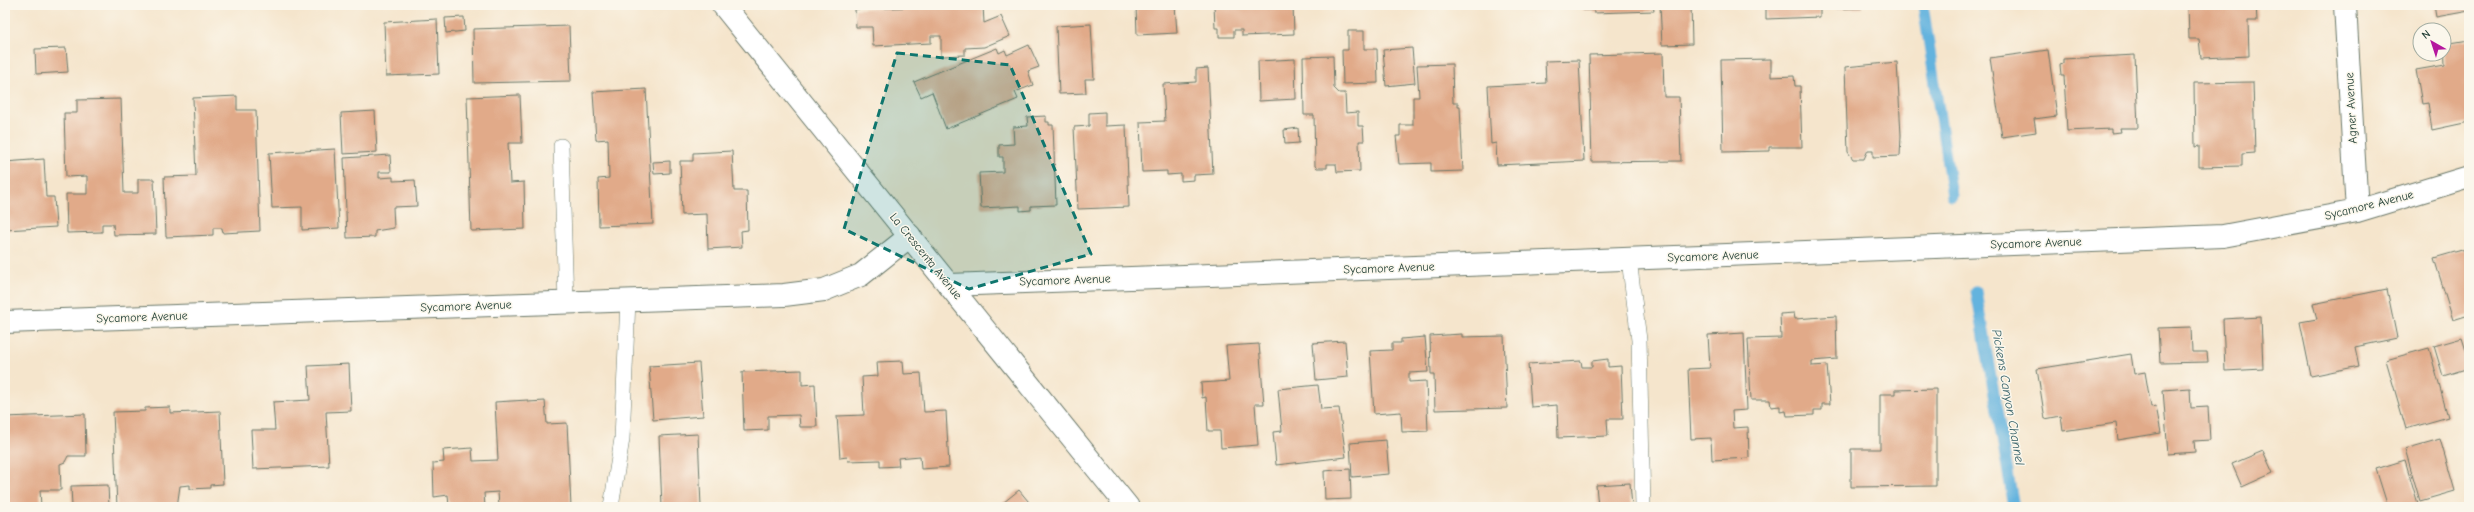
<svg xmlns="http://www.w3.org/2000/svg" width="2474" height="512" font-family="'Comic Neue',sans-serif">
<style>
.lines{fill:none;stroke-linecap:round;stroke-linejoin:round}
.stream{stroke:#64b3de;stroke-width:11}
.building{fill:#e1aa89}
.service-casing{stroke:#6a7869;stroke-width:16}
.minor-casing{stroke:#6a7869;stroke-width:24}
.secondary-casing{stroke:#6a7869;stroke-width:24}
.service{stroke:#fff;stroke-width:15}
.minor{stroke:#fff;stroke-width:22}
.secondary{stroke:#fff;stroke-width:22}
.marked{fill:#0f766e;fill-opacity:0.2;stroke:#0f766e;stroke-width:3;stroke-dasharray:8 5;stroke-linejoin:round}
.labels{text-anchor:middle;stroke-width:3;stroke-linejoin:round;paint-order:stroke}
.street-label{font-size:12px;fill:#1f3d34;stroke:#fbf7ec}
.water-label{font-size:13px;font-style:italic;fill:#346067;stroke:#fbf7ec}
</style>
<rect width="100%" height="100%" fill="#fbf7ec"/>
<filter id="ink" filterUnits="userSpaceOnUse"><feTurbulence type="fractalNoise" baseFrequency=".025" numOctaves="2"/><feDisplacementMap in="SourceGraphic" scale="8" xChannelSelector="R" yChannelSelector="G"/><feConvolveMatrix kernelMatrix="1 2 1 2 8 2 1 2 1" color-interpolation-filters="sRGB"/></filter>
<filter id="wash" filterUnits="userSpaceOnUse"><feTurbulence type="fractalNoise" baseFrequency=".012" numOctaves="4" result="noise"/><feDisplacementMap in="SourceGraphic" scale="16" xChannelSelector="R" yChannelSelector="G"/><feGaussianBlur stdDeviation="0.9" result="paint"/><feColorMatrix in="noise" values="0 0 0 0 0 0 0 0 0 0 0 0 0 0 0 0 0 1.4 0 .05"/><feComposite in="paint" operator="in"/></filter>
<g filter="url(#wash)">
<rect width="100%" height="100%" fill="#f5e5cc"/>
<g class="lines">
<path class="stream" d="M1923,5L1952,196
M1976,291L2014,507"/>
</g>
<g id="blocks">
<path class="building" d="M983,5L984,23L1001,16L1010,36L984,47L965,48V55L941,56V36H931V43L873,46L872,27H856L855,9Z
M1136,5H1175L1177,33L1137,35Z
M1214,5H1293L1294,34L1242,36V30H1234V37H1219V28H1215Z
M1582,5H1653L1654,11L1594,13V10H1583Z
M1660,5H1691L1692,44L1662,45Z
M1766,5H1820V17L1766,19Z
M1824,5H1862V8L1824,9Z
M2188,5H2256L2257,21H2248L2249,56L2201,58L2199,39H2189Z
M2434,5H2469V11L2436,17Z
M464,17L465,31L446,33L445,18Z
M437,19L439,74L386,76L384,22Z
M1091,24L1094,79H1085L1086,93L1059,94L1056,26Z
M569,26L571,81L474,83L473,29Z
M1348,31H1364V49H1377L1378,83L1343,84L1342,50H1348Z
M2469,40V122L2432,130L2428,103L2422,104L2416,70L2445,65L2444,44Z
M1029,45L1039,67L1028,71L1033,85L1015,92L1018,99L946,129L932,92L921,97L914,82L997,48L999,53L1005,50L1007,55Z
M66,48L68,72L36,74L35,49Z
M1412,48L1415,83L1386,86L1383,50Z
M2048,50L2057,116L2034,119L2036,132L2002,137L1990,58Z
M1663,53L1664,97H1679L1681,161L1592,162L1589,55Z
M2135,55L2138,128H2120L2121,132L2111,133V129L2067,131L2064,75H2061L2060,65L2063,64V59Z
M1333,56L1334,88L1339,93H1345L1346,113L1358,112V126H1363L1364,141H1359L1360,171L1337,172L1336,164H1327V168H1317L1315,166L1314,115H1304L1303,57Z
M1295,59L1296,99L1259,101L1258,61Z
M1771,59V77L1794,76L1795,86H1800L1802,147H1769V151L1723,152L1721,60Z
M1579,60L1584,161L1497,165L1496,143L1491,144L1488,86L1546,83L1545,61Z
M1897,62L1901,135L1900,156L1873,157V150H1868L1864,159H1853L1848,152L1845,67Z
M1452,64L1453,103H1458V106H1460L1463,171L1431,172V163L1399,164L1396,136H1400V125H1413V97H1419L1417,65Z
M1208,68L1213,174L1194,175V180L1181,181V174L1167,175V171L1142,172L1140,122L1165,121L1163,84L1196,82V69Z
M2253,82L2255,153L2242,154V166L2199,167V146L2195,147L2194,83Z
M646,89L653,224L599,226L598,179L609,178L608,139L596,140L593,92Z
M520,95L522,143H508L510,183L524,182L525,229L471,231L467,97Z
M237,96V110H256L260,231L223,233L222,228H213V235L166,237L164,177L196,176L193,98Z
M121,99L124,193H138V179H154L156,234L114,235L113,224H102V232L67,233L66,194H87V176L66,177L64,113H77V100Z
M375,111L377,152L343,154L341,113Z
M1105,112V126L1126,125L1129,207L1078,209L1074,127L1089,126V113Z
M1046,116V122H1049V125H1053L1056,205L1031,206V210L1020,211V206L981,208L979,173L1003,172V157H999V145L1014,144L1013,127L1028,126L1027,117Z
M1298,128L1299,143L1285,144L1284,130Z
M335,149L339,228L302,230V207L272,208L269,153Z
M732,151L734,191H747L748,230L741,231L742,247L708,249L707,214L682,215L680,161H693V153Z
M390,155L391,172H379V178L393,177V181L415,180L417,206L393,207L394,228L375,231V237L347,238L344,158Z
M44,159L46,197H54L56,227L5,230V162Z
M670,161V173L654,174L653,162Z
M2469,248V315L2453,320L2434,258Z
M2387,289L2397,338L2355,347L2359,366L2311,376L2300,322L2317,319L2313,304Z
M1794,313L1795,319L1836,316L1837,359L1812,361V366L1827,365L1830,404H1822V410H1814V415L1787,416L1786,411L1780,412V406L1771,407L1770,400H1751L1748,339L1781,338L1780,314Z
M2261,317L2263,369L2225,371L2223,319Z
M2191,327L2192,352H2207L2208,362L2160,363L2158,328Z
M1744,333L1747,410L1732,411L1733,428L1748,427L1749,458L1712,460L1711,438L1691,439L1688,369L1710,368L1708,335Z
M1462,334V337L1504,336L1507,408L1435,410L1434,374H1431L1430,336Z
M1425,337L1428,372L1409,373V382L1426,381L1428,431L1402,432L1401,412L1374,414L1370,351L1392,350V343H1401V339Z
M2462,338L2469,360V368L2443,376L2434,346Z
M1345,341L1348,377L1316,380L1313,343Z
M1259,344L1264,404H1255L1258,445L1221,448L1220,431H1208L1206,397L1202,398L1201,383L1229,381L1226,346Z
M2429,348L2448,417L2406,429L2386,360Z
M2131,354L2134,374L2145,372L2151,407L2156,406L2161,433L2118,440L2116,423L2063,431L2061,416L2045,419L2037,369Z
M1608,359V367L1621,366L1623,419H1607L1608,436L1558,438L1557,405L1531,407L1528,364L1581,361L1582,367H1592V361Z
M903,361L904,374L921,373L924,412L946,411L949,467L921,469L920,456L898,458L899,466L880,467V460L848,461L847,457L840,458L837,416L864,415L862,377L878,376L877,362Z
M699,363L703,416L653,420L649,366Z
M349,364L351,411L326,412L329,466L253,469L251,430H275L273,402L310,400L308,366Z
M802,370V385L815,384L817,427H800L799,415L768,416V430L744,431L742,372Z
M1318,385L1321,409L1339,408L1346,457L1276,465L1273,432L1282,431L1278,389Z
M2190,388L2191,408L2208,407L2210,440L2194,441L2195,452L2168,454L2163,390Z
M1936,389V486L1851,487V449H1880V394H1895V390Z
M528,400V402L545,401L547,424L567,423L571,507H499L498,492L484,493L485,507H449L448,495L434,497L433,463L444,462L443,450L472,448L473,461L498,460L495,402Z
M170,407V413L220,411L223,484L210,485V488L190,489V485L180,486L177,507H117L113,412L145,411V408Z
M85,414L86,456H68L65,462L60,464L61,490H40L41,507H8V492H5V417Z
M698,434L701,507H662L659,436Z
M2440,439L2455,491L2420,501L2405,449Z
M1386,440L1389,474L1352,477L1350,443Z
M2263,451L2273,473L2242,487L2232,464Z
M2405,460L2419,507H2388L2376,469Z
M1350,469L1351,499L1325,500L1324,471Z
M1630,483L1632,507H1598L1596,485Z
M108,485L109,507H72L71,486Z
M1019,490L1033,507H998Z
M1867,505H1896V507H1867Z"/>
</g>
</g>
<g filter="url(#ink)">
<use href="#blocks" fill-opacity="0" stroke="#6a7869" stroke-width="1"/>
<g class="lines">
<g class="service-casing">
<path id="service" d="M561,146L566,302
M1629,259L1639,340L1643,507
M611,507L622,439L628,300"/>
</g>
<g class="minor-casing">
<path id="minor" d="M2345,5L2357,211
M949,285L2223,236L2357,211L2469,177
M5,322L784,295L824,290L861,275L910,236"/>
</g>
<g class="secondary-casing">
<path id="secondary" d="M723,5L1128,507"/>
</g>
<use href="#service" class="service"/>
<use href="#minor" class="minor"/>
<use href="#secondary" class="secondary"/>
</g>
</g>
<path class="marked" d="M897,53L1010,65L1091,254L969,289L844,229Z"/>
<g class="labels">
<g class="street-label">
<text transform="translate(2351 108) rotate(-93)" y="4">Agner Avenue</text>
<text transform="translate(2369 205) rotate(-14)" y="4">Sycamore Avenue</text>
<text transform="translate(2036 243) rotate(-2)" y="4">Sycamore Avenue</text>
<text transform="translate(926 256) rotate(51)" y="4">La Crescenta Avenue</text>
<text transform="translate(1713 256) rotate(-2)" y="4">Sycamore Avenue</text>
<text transform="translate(1389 268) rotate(-2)" y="4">Sycamore Avenue</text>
<text transform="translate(1065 280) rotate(-2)" y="4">Sycamore Avenue</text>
<text transform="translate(466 306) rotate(-2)" y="4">Sycamore Avenue</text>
<text transform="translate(142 317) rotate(-2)" y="4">Sycamore Avenue</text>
</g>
<g class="water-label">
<text transform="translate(2009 397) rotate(80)" y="5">Pickens Canyon Channel</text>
</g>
</g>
<rect width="2474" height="512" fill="none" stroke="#fbf7ec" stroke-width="20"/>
<g transform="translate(2432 42) rotate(321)"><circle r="19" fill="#fbf7ec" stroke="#a3ada2"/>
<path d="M0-3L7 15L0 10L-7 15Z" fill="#b5179e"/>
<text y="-6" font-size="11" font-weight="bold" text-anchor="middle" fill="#1f3d34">N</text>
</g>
</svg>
